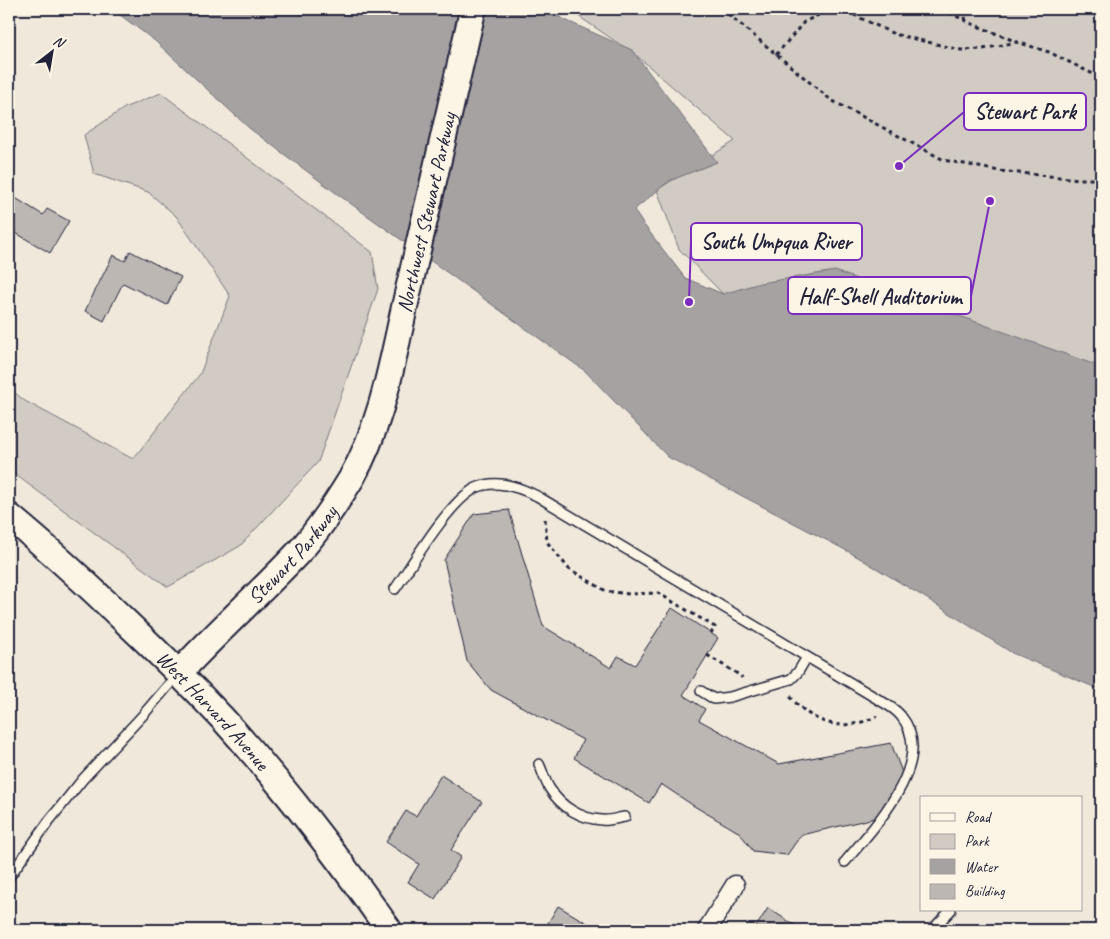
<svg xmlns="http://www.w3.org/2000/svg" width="1110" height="939" font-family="Caveat,sans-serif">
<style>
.green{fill:#d1cbc3;stroke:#7a767f}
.water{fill:#a6a2a2;stroke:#716f79}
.building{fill:#bcb7b3;stroke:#22223b}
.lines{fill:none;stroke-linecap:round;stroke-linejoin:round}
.lane-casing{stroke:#22223b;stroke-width:12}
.street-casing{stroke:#22223b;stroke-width:21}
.secondary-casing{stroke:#22223b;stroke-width:29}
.path{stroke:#22223b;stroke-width:3;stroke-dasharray:4 4;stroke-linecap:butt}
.lane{stroke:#fcf5e5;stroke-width:9}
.street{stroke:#fcf5e5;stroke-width:18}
.secondary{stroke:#fcf5e5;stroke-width:25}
.labels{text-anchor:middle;stroke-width:4.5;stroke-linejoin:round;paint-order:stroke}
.street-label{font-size:21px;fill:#22223b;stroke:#fcf5e5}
.leader{fill:none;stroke:#7b2cbf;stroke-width:2}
.callout-dot{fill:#7b2cbf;stroke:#fcf5e5;stroke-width:2}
.callout{fill:#fcf5e5;stroke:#7b2cbf;stroke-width:2}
.callout-label{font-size:22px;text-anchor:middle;font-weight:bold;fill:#22223b}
</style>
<rect width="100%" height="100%" fill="#efe8db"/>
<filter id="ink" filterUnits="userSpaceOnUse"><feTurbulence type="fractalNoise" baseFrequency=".02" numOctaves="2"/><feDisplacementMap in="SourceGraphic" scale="10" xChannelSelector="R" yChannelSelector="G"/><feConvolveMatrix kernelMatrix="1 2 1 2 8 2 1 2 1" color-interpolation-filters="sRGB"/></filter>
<g filter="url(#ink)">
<path class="green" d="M568,9H1101V367L723,294L679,249L657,190L735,141L637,56Z
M161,93L372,252L378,289L318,462L240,546L168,587L9,470V388L25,401L133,459L200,374L230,296L176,216L148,192L94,174L84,135L126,107Z"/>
<path class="water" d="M112,9H545L565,20L632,50L717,162L669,181L634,210L641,221L685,278L723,294L760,283L835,271L1101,367V690L1012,653L929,600L851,553L668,457L585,371L340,196L249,128L155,41Z"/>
<path class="building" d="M1101,25V56L1096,36Z
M9,194L43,215L47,209L69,221L50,253L9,229Z
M130,251L181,277L167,305L123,283L104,321L85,311L113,255L125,261Z
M509,510L543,626L611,668L618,656L635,665L672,608L718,638L683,695L705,709L699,720L779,764L891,743L903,775L875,818L801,835L787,855L753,851L740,833L694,806L661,784L649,803L574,758L583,740L491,690L467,661L444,560L474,514Z
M441,775L482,802L451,850L461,857L435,899L408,882L419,864L386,842L406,811L416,816Z
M558,906L599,930H544Z
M768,908L802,930H754Z"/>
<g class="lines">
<g class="lane-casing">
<path id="lane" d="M395,589C413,563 446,507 471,491C474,488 481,486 485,485C503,481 521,488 537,496L886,704C891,707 897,711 901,716C938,761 873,828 845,862
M701,691L714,699L730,697L791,679L798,672L807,657
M539,764C543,772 545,782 550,789C561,807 581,819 602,820C609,821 617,818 625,817
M9,877L49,821L83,779L143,715L178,674
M932,930L951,910"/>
</g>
<g class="street-casing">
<path id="street" d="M707,930L735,885"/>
</g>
<g class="secondary-casing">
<g id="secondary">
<path id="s1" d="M9,516C49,549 87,584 124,620C158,652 191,685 223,719C283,785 338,857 389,930"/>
<path id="s2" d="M179,673C217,632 258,595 296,555C317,533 335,505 351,479C383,423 393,357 407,296C430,200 451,104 473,9"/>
</g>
</g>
<path class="path" d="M722,9L831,100L944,160L999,171L1079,179H1101
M942,9L970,23L1017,42L1049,52L1101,78
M963,9L966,21
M776,55L804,22L829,10L850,13L894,34L961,50L983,49L1017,42
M545,519L547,542L569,569L606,591L629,594L658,593L715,627L711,633
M707,655L741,676L742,678
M790,696C813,725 844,733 877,716"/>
<use href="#lane" class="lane"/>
<use href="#street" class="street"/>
<use href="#secondary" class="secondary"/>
</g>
</g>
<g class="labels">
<g class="street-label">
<text dy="7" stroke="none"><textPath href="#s2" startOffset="538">Northwest Stewart Parkway</textPath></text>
<text dy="7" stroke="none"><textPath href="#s2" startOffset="164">Stewart Parkway</textPath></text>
<text dy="7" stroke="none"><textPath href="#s1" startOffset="282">West Harvard Avenue</textPath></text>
</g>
</g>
<path class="leader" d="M899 166L964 112M689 302L691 241M990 201L971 296"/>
<g class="callout-dot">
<circle cx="899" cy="166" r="5"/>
<circle cx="689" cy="302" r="5"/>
<circle cx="990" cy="201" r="5"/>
</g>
<g class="callout">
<rect x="964" y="93" width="122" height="37" rx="5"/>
<rect x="691" y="223" width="171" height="37" rx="5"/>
<rect x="788" y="277" width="183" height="37" rx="5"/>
</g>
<g class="callout-label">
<text x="1025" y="119">Stewart Park</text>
<text x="776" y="249">South Umpqua River</text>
<text x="880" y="304">Half-Shell Auditorium</text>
</g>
<rect width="1110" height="939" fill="none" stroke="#fcf5e5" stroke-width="30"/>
<rect x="15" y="15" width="1080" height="909" fill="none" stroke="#22223b" stroke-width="2" filter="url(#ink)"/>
<rect x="920" y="796" width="162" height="115" fill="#fcf5e5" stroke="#a5a1a1"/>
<rect x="930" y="813" width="25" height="8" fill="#fcf5e5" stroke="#a5a1a1"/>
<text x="965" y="822" font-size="15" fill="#22223b">Road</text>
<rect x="930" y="834" width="25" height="15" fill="#d1cbc3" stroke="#a5a1a1"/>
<text x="965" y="846" font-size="15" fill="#22223b">Park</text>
<rect x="930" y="859" width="25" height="15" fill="#a6a2a2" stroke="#a5a1a1"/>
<text x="965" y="872" font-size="15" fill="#22223b">Water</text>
<rect x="930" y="884" width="25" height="15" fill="#bcb7b3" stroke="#a5a1a1"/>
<text x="965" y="896" font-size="15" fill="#22223b">Building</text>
<g transform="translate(52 52) rotate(31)" stroke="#fcf5e5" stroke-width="4" paint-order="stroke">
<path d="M0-4L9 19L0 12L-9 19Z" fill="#22223b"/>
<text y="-8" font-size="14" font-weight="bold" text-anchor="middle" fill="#22223b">N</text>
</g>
</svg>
